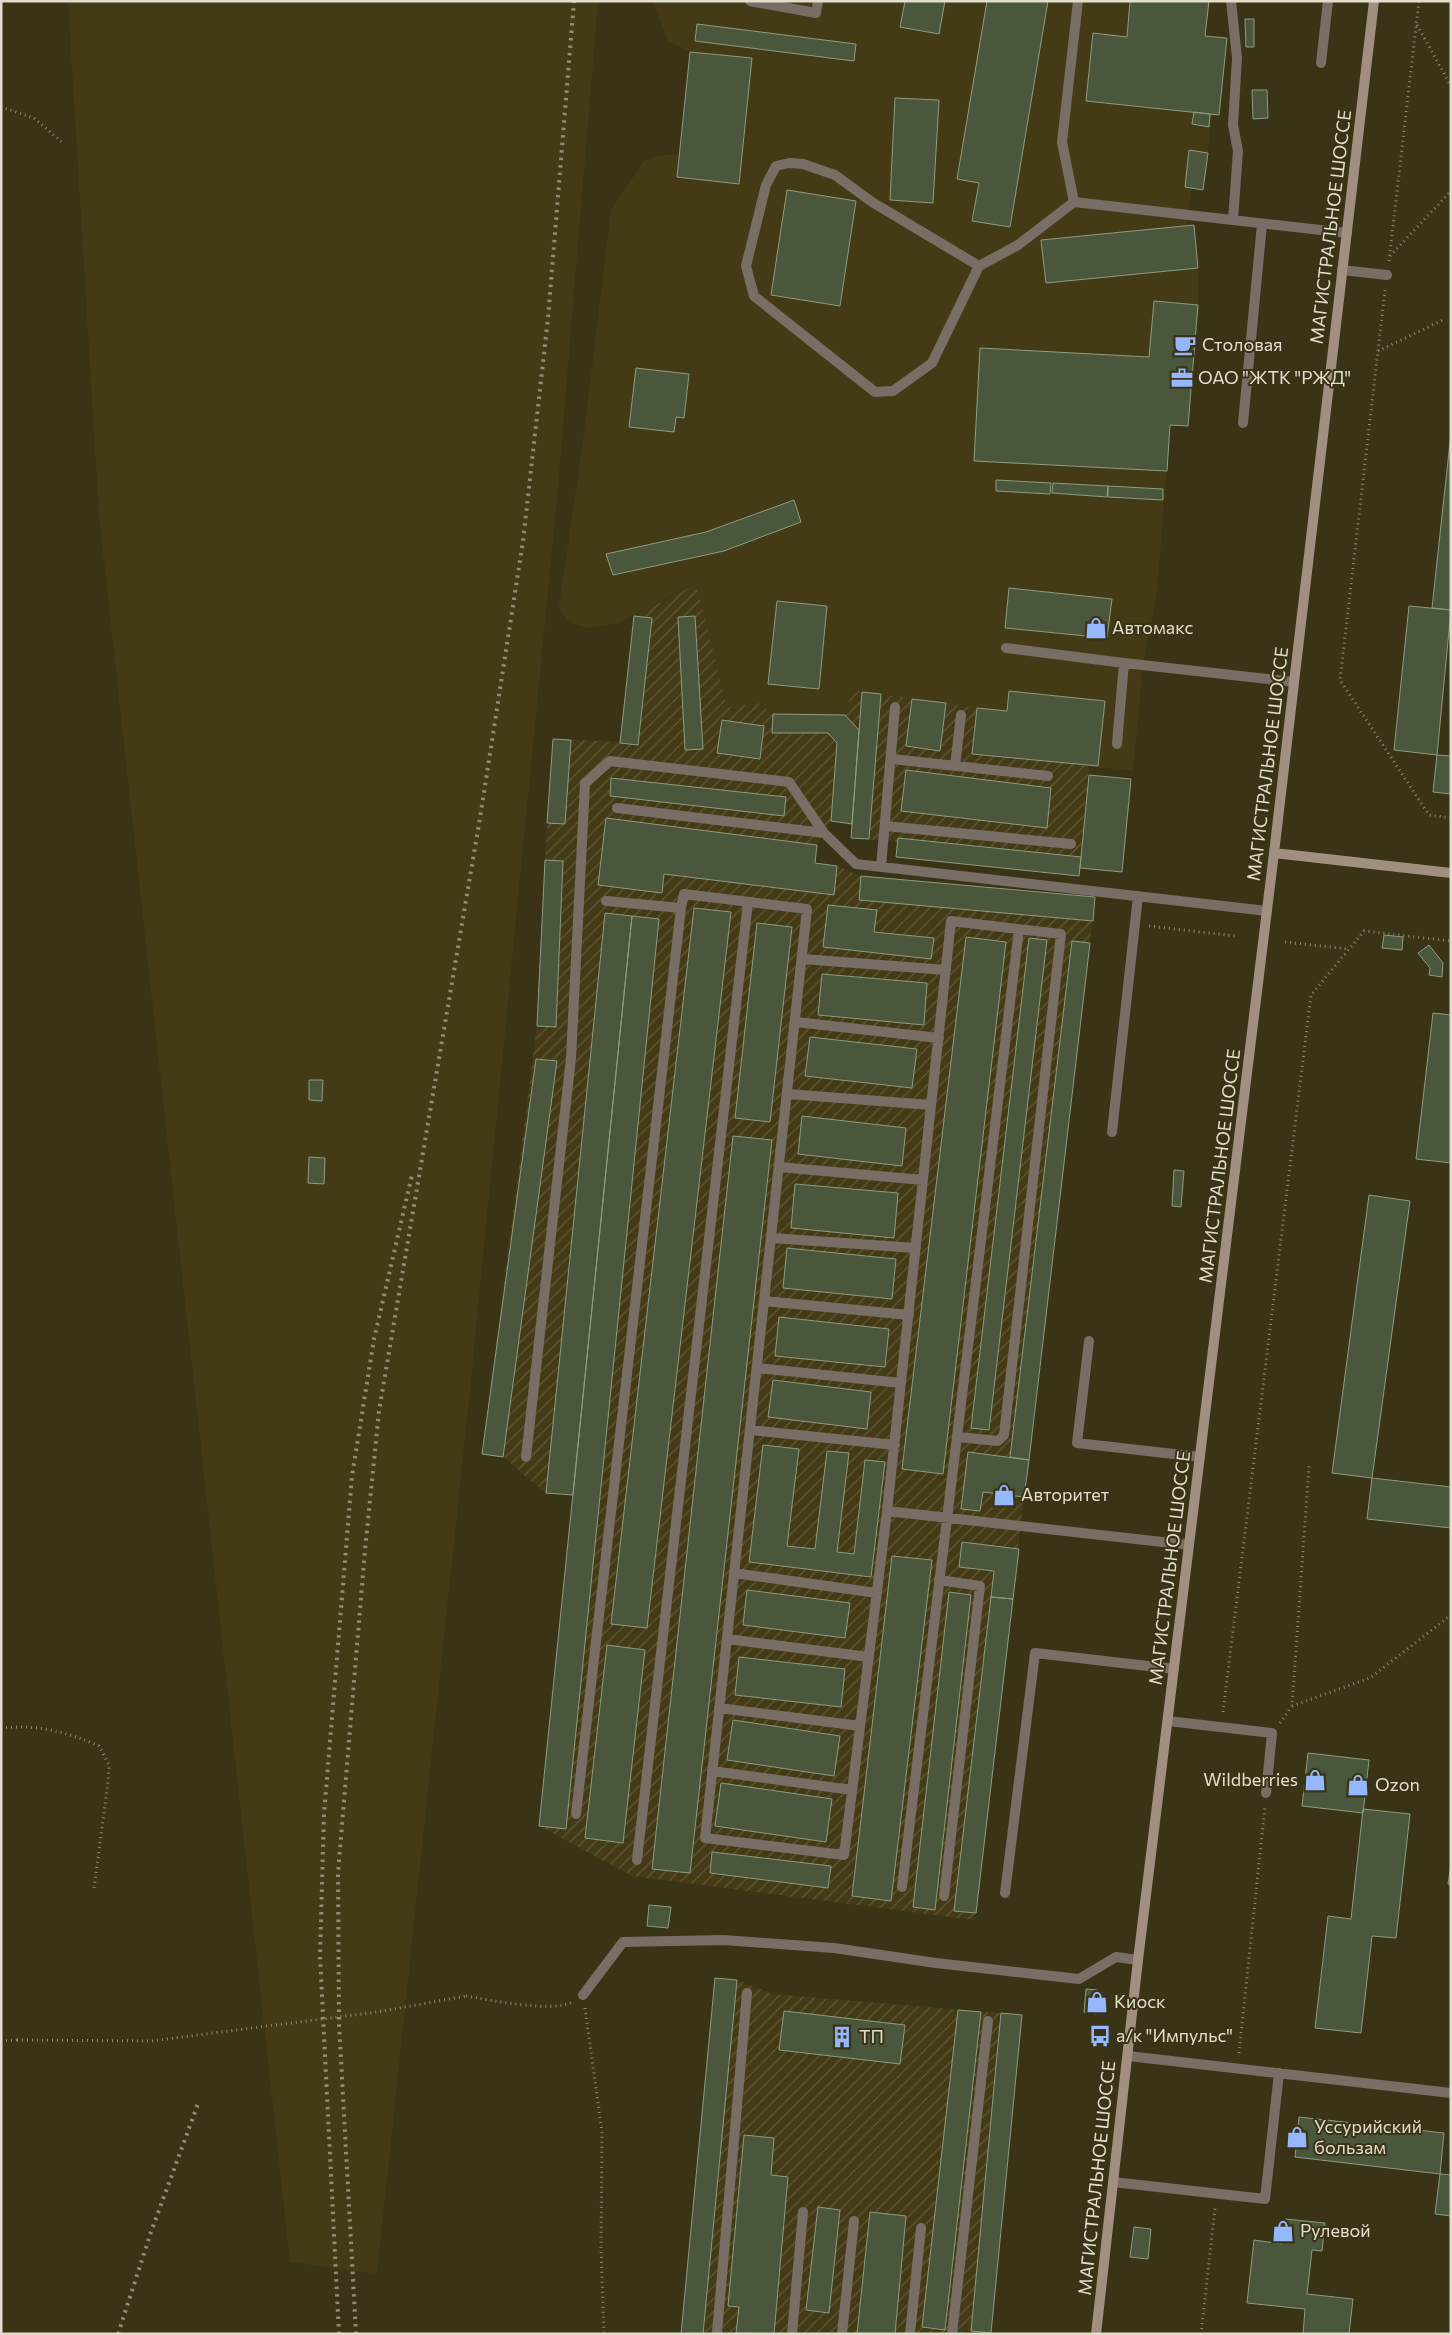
<svg xmlns="http://www.w3.org/2000/svg" width="1452" height="2335" font-family="Commissioner,sans-serif">
<style>
.built{fill:#443b16}
.industrial{fill:url(#industrial-furrows)}
.building{fill:#4a573d;stroke:#8d9c7f}
.lines{fill:none;stroke-linecap:round;stroke-linejoin:round}
.path{stroke:#8f8972;stroke-width:3;stroke-dasharray:1 4;stroke-linecap:butt}
.service{stroke:#796e65;stroke-width:10}
.secondary{stroke:#a18f80;stroke-width:10}
.rail{stroke:#918c75;stroke-width:4;stroke-dasharray:2.5 5;stroke-linecap:butt}
.path-bridge{stroke:#8f8972;stroke-width:3;stroke-dasharray:1 4;stroke-linecap:butt}
.labels{text-anchor:middle;stroke-width:4;stroke-linejoin:round;paint-order:stroke}
.street-label{font-size:18px;fill:#e2decd;stroke:#3a3316}
.poi-label{font-size:18px;fill:#e2decd;stroke:#3a3316;text-anchor:start}
</style>
<defs>
<pattern id="industrial-furrows" width="10" height="10" patternUnits="userSpaceOnUse" patternTransform="scale(1.25)"><rect width="10" height="10" fill="#443b16"/><path d="M-1 1l2-2M0 10L10 0M9 11l2-2" fill="none" stroke="#5f5737"/></pattern>
</defs>
<rect width="100%" height="100%" fill="#3a3316"/>
<path class="built" d="M68,1H598L557,499L470,1390L377,2274L290,2262L99,515Z
M653,1H1209L1205,36L1227,38L1219,115H1212L1203,190L1192,188L1188,215L1187,225H1194L1198,268V305L1188,426H1170L1157,592L1143,665L1133,771L972,754L976,708L852,690L845,715L773,714L757,703L727,707L695,584L619,623L588,628L569,623L559,607L583,441L611,210L644,161L656,156L679,154L690,52L668,41Z"/>
<path class="industrial" d="M696,584L727,707L758,703L773,714L845,715L852,690L977,708L972,754L1089,765L1079,876L896,857L897,842L851,838L852,824L831,821L817,845L815,863L837,866L861,876L1095,897L974,1920L632,1876L539,1826L573,1496L546,1493L503,1457L482,1454L537,1026L545,860L553,739L620,742L634,616Z
M715,1978L737,1980L773,1994L1022,2015L991,2333L966,2330L965,2334H681Z"/>
<path class="building" d="M905,1H945L939,34L900,27Z
M987,1H1048L1010,227L972,221L979,183L957,179Z
M1130,1H1209L1205,36L1227,38L1219,115L1086,101L1093,33L1127,37Z
M1245,19H1254V47H1246Z
M697,24L856,44L854,61L695,41Z
M690,52L752,58L739,184L677,177Z
M1252,90H1267L1268,118L1253,119Z
M895,98L939,100L933,203L890,200Z
M1194,112L1210,114L1209,127L1192,124Z
M1189,150L1208,153L1203,190L1185,187Z
M787,190L856,201L840,306L771,295Z
M1194,225L1198,268L1046,283L1041,240Z
M1154,301L1198,305L1188,426L1170,425L1167,471L974,461L980,348L1149,357Z
M636,368L689,374L684,418L676,417L674,432L629,427Z
M1451,433V610L1432,608Z
M996,480L1051,483L1050,494L996,491Z
M1053,483L1108,486L1107,497L1052,493Z
M1108,486L1163,489V500L1108,497Z
M794,500L801,522L724,551L613,575L606,554L706,532Z
M1009,588L1112,599L1107,638L1005,628Z
M777,601L827,606L819,689L768,684Z
M1409,606L1451,610L1437,755L1394,750Z
M634,616L652,618L638,745L620,743Z
M695,616L703,749L685,750L678,617Z
M1009,691L1105,701L1098,766L972,754L977,708L1007,711Z
M862,692L881,694L869,839L851,838Z
M912,699L946,703L940,751L906,746Z
M773,714L845,715L859,730L852,824L831,821L837,743L828,733H772Z
M722,720L764,726L760,759L717,753Z
M553,739L571,740L565,824L547,823Z
M1437,755L1451,756V794L1433,792Z
M906,770L1051,788L1047,828L901,811Z
M1089,775L1131,779L1122,872L1080,868Z
M611,778L786,797L784,816L610,796Z
M606,818L817,845L815,863L837,866L834,895L664,874L662,893L598,885Z
M898,838L1081,857L1079,876L896,857Z
M545,860L563,861L556,1027L537,1026Z
M861,876L1095,897L1093,921L859,900Z
M828,905L877,910L874,932L934,938L931,959L823,947Z
M694,908L731,912L647,1628L611,1624Z
M605,913L632,916L573,1495L546,1493Z
M632,916L659,919L566,1829L539,1826Z
M757,923L792,927L770,1122L735,1118Z
M1384,935L1403,937L1402,950L1382,948Z
M966,937L1006,942L943,1474L902,1469Z
M1029,938L1047,940L989,1430L971,1428Z
M1072,941L1090,943L1029,1460L1010,1457Z
M1429,945L1443,963L1442,977L1429,975L1430,968L1418,953Z
M822,974L927,983L924,1025L818,1015Z
M1433,1013L1451,1015V1163L1416,1159Z
M810,1037L917,1049L912,1088L805,1076Z
M536,1059L557,1061L503,1457L482,1454Z
M309,1080H323L322,1101L309,1100Z
M802,1116L906,1128L902,1166L798,1154Z
M733,1136L772,1140L690,1873L652,1869Z
M309,1157L325,1158L324,1184L308,1183Z
M1174,1170L1184,1171L1181,1207L1172,1206Z
M795,1184L898,1193L894,1238L791,1228Z
M1369,1195L1410,1201L1372,1478L1332,1473Z
M787,1248L896,1259L892,1299L783,1288Z
M779,1317L889,1329L885,1367L775,1356Z
M773,1380L871,1392L867,1429L768,1417Z
M763,1445L799,1449L787,1546L815,1549L827,1451L849,1453L837,1552L854,1554L865,1460L885,1462L871,1577L749,1562Z
M968,1452L1029,1460L1024,1497L983,1492L980,1511L961,1509Z
M1372,1478L1451,1487V1528L1367,1519Z
M962,1542L1019,1549L1013,1599L991,1597L994,1571L959,1567Z
M892,1556L932,1560L891,1901L852,1896Z
M747,1590L850,1603L845,1638L743,1625Z
M949,1592L971,1595L935,1910L913,1907Z
M991,1597L1013,1599L976,1913L954,1911Z
M607,1645L645,1650L623,1843L585,1838Z
M739,1657L845,1669L841,1707L735,1695Z
M733,1720L840,1736L834,1776L727,1760Z
M1308,1753L1369,1760L1363,1813L1302,1806Z
M721,1783L832,1799L826,1842L715,1826Z
M1363,1809L1410,1814L1396,1938L1372,1936L1361,2033L1315,2028L1328,1916L1351,1919Z
M712,1852L831,1866L828,1888L710,1873Z
M1451,1864V1885L1448,1884Z
M649,1905L671,1907L668,1928L647,1926Z
M715,1978L737,1980L703,2334H681Z
M1086,1989L1098,1990L1096,2014L1084,2012Z
M958,2010L981,2012L945,2330L922,2327Z
M784,2011L905,2025L900,2064L779,2050Z
M1001,2013L1022,2015L991,2333L971,2331Z
M1299,2117L1444,2133L1440,2174L1295,2157Z
M744,2135L774,2138L771,2175L788,2177L774,2334L736,2333L739,2307L728,2306Z
M1440,2174L1451,2175V2216L1435,2214Z
M818,2207L840,2210L829,2313L806,2310Z
M870,2212L906,2216L895,2334H857Z
M1285,2219L1325,2223L1322,2251L1312,2250L1307,2294L1353,2299L1349,2334H1303L1305,2309L1247,2303L1254,2240L1282,2244Z
M1134,2227L1151,2229L1148,2259L1130,2257Z"/>
<g class="lines">
<path class="path" d="M1417,25L1451,86
M1,107L34,118L64,144
M1390,256L1451,191
M1389,261L1419,1
M1385,290L1340,680L1429,815L1451,818
M1378,351L1445,319
M1149,926L1235,936
M1285,942L1349,949
M1292,1706L1370,1678L1451,1615
M1223,1712L1311,995L1364,931L1451,941
M1280,1723L1292,1706L1309,1466
M1,1728C36,1724 68,1732 99,1746L109,1765L108,1782L94,1889
M466,1996C490,2000 553,2013 572,2002
M585,2008L602,2132L601,2248L604,2334
M1,2041L17,2040
M1239,2053L1265,1806
M1201,2334L1215,2208"/>
<path class="service" d="M750,1L816,13L818,1
M1231,1L1237,58L1233,125L1238,151L1233,220
M1321,63L1328,1
M1074,202L1062,142L1078,1
M979,266L932,363L893,391L875,392L754,296L746,266L766,185L776,166L789,163L803,164L835,175L872,202L979,266L1018,245L1074,202L1347,233
M1342,270L1387,275
M1243,423L1262,224
M1006,648L1124,663
M1117,744L1124,663L1294,682
M892,759L1048,776
M955,766L961,715
M617,808L824,833L856,864L1267,911
M885,826L1071,844
M881,867L895,707
M606,901L681,908L684,894L807,909L705,1838L844,1855L887,1511L951,921L1061,934L1004,1435L998,1441L958,1437
M803,959L946,970
M796,1022L939,1038
M788,1094L931,1105
M1112,1132L1138,896
M779,1167L923,1180
M771,1238L916,1248
M764,1301L909,1315
M1089,1341L1077,1443L1200,1457
M757,1368L901,1383
M750,1430L895,1445
M526,1457L571,1058L585,783L610,761L789,782L824,833
M887,1511L1189,1545
M734,1573L877,1593
M939,1580L980,1586L944,1896
M727,1639L869,1657
M719,1708L860,1726
M1168,1721L1272,1733L1266,1793
M712,1771L852,1790
M576,1814L681,908
M637,1860L748,902
M902,1887L1019,929
M1005,1893L1035,1653L1174,1669
M583,1995L623,1942L724,1940L834,1948L936,1963L1079,1979L1116,1957L1138,1960
M1128,2056L1451,2093
M1113,2182L1265,2199L1279,2073
M718,2334L717,2332L747,1993
M792,2334L803,2212
M842,2334L854,2221
M910,2334L921,2228
M952,2334L988,2021"/>
<path class="secondary" d="M1274,853L1451,873
M1096,2334L1138,1960L1274,853L1374,1"/>
<path class="rail" d="M118,2334L151,2232L199,2101
M339,2334L320,1956L324,1814L352,1476L374,1339L412,1175
M356,2334L339,2023L338,1873L365,1550L379,1411L480,818L523,541L548,318L574,1"/>
<path class="path-bridge" d="M17,2040L151,2041L377,2012L466,1996"/>
</g>
<defs>
<g id="cafe-bare" transform="scale(1.725)"><path d="M-5.5-4.5H6V0H3Q3 3.5 0 3.5H-2.5Q-5.5 3.5-5.5 0ZM3-3.2v2h1.7v-2ZM-6 4.5H4V6H-6Z" fill="#94b7fd" stroke="#3a3316" stroke-width="2.5" paint-order="stroke"/></g>
<g id="office-bare" transform="scale(1.725)"><path d="M-6-3h4V-5.5h4V-3h4V5H-6ZM-1-4.5V-3h2v-1.5ZM-6 0V1H6V0Z" fill="#94b7fd" stroke="#3a3316" stroke-width="2.5" paint-order="stroke"/></g>
<g id="shop-bare" transform="scale(1.725)"><path d="M-5-2.5h2.3a2.7 3.5 0 0 1 5.4 0H5L5.5 6h-11ZM-1.5-2.5h3a1.5 2.3 0 0 0-3 0Z" fill="#94b7fd" stroke="#3a3316" stroke-width="2.5" paint-order="stroke"/></g>
<g id="bus-bare" transform="scale(1.725)"><path d="M-5-6H5V4H4V6H2V4H-2V6H-4V4H-5ZM-3.5-4V0h7V-4ZM-3.5 1.2v1.5H-2V1.2ZM2 1.2v1.5H3.5V1.2Z" fill="#94b7fd" stroke="#3a3316" stroke-width="2.5" paint-order="stroke"/></g>
<g id="building-bare" transform="scale(1.725)"><path d="M-4-6H4V6H1V3H-1V6H-4ZM-2.5-4.3h1.7v1.8h-1.7ZM.8-4.3h1.7v1.8H.8ZM-2.5-1h1.7V.8h-1.7ZM.8-1h1.7V.8H.8Z" fill="#94b7fd" stroke="#3a3316" stroke-width="2.5" paint-order="stroke"/></g>
</defs>
<g fill-rule="evenodd">
<use href="#cafe-bare" x="1185" y="345"/>
<use href="#office-bare" x="1182" y="378"/>
<use href="#shop-bare" x="1096" y="628"/>
<use href="#shop-bare" x="1004" y="1495"/>
<use href="#shop-bare" x="1315" y="1780"/>
<use href="#shop-bare" x="1358" y="1785"/>
<use href="#shop-bare" x="1097" y="2002"/>
<use href="#bus-bare" x="1100" y="2036"/>
<use href="#building-bare" x="842" y="2037"/>
<use href="#shop-bare" x="1297" y="2137"/>
<use href="#shop-bare" x="1283" y="2231"/>
</g>
<g class="labels">
<g class="street-label">
<text transform="translate(1331 227) rotate(-83)" y="6">МАГИСТРАЛЬНОЕ ШОССЕ</text>
<text transform="translate(1268 764) rotate(-83)" y="6">МАГИСТРАЛЬНОЕ ШОССЕ</text>
<text transform="translate(1220 1166) rotate(-83)" y="6">МАГИСТРАЛЬНОЕ ШОССЕ</text>
<text transform="translate(1170 1568) rotate(-83)" y="6">МАГИСТРАЛЬНОЕ ШОССЕ</text>
<text transform="translate(1097 2178) rotate(-84)" y="6">МАГИСТРАЛЬНОЕ ШОССЕ</text>
</g>
<g class="poi-label">
<text x="1202" y="351">Столовая</text>
<text x="1198" y="384">ОАО "ЖТК "РЖД"</text>
<text x="1112" y="634">Автомакс</text>
<text x="1021" y="1501">Авторитет</text>
<text x="1298" y="1786" text-anchor="end">Wildberries</text>
<text x="1375" y="1791">Ozon</text>
<text x="1114" y="2008">Киоск</text>
<text x="1116" y="2042">а/к "Импульс"</text>
<text x="859" y="2043">ТП</text>
<text x="1314" y="2133">Уссурийский<tspan x="1314" dy="21">бользам</tspan></text>
<text x="1300" y="2237">Рулевой</text>
</g>
</g>
<rect width="1452" height="2335" fill="none" stroke="#e2decd" stroke-width="5"/>
</svg>
